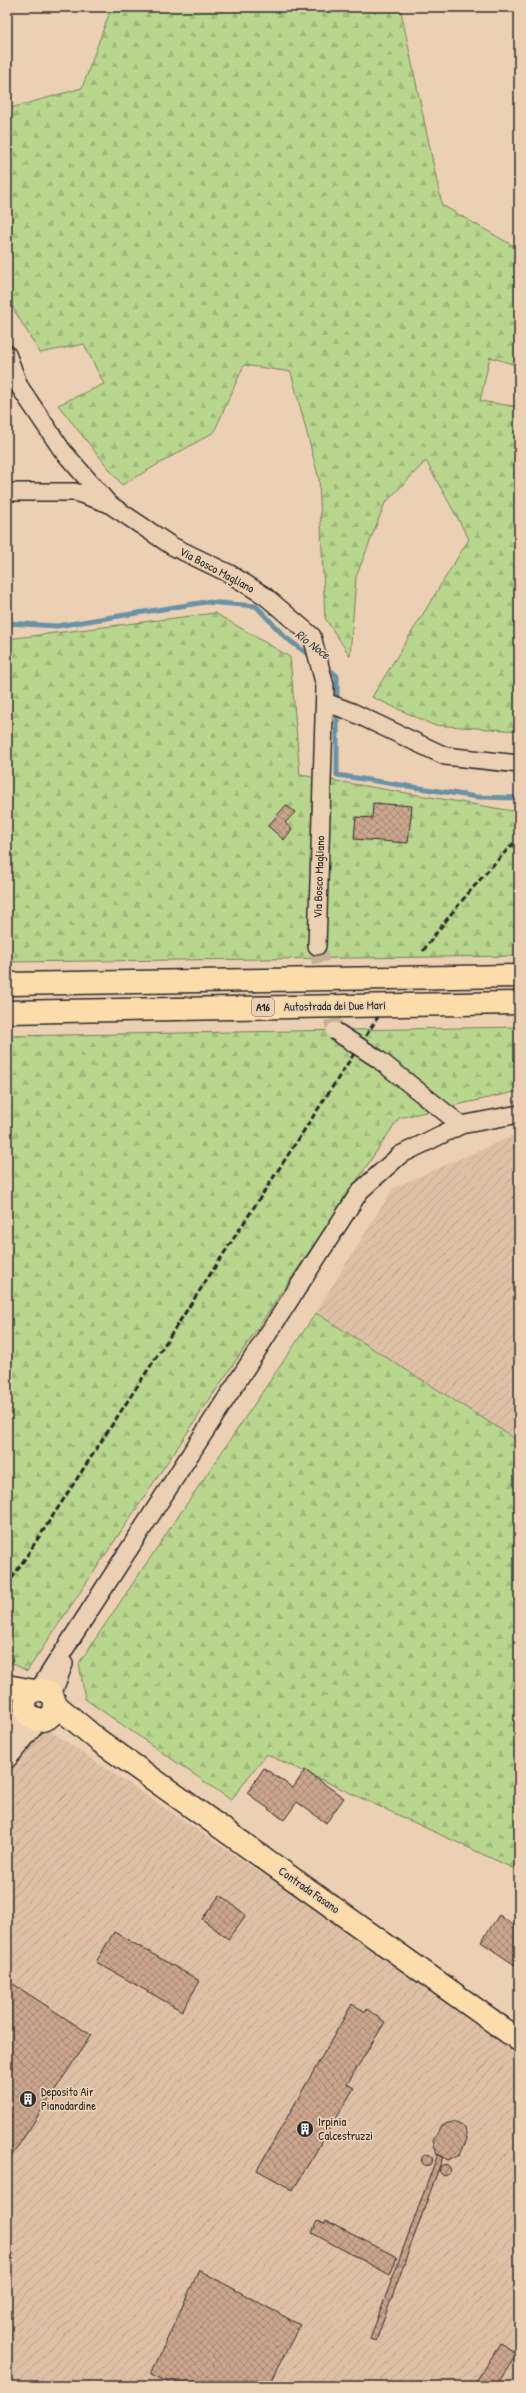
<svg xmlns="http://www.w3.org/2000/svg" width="526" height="2393" font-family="'Patrick Hand',sans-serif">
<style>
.industrial{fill:url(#industrial-furrows)}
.forest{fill:url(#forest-firs);stroke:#72805c}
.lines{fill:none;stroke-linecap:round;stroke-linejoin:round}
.stream{stroke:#6b92a6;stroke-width:5}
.building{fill:url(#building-cross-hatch);stroke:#2b2b2b}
.minor-tunnel{stroke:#c5af98;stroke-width:17;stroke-dasharray:17 8;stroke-linecap:butt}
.minor-casing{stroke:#2b2b2b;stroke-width:20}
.major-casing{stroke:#2b2b2b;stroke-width:25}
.highway-casing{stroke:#2b2b2b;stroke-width:25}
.minor{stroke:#ecd0b3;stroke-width:17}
.major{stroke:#fddcac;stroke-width:22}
.highway{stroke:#fddcac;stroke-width:22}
.rail{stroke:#2b2b2b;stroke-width:3;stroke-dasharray:6 3;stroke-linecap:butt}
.minor-bridge-casing{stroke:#2b2b2b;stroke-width:20;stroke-linecap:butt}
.minor-bridge{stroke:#ecd0b3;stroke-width:17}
.labels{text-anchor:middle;stroke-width:3.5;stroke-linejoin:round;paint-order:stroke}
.shield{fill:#ecd0b3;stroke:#655c54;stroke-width:1}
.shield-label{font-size:11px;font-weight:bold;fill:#2b2b2b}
.street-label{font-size:12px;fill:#2b2b2b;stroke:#ecd0b3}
.poi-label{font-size:12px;fill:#2b2b2b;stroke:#ecd0b3;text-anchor:start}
.water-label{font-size:13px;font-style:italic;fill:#3b454a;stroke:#ecd0b3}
</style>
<defs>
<pattern id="industrial-furrows" width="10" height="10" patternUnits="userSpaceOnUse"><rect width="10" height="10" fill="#dec0a5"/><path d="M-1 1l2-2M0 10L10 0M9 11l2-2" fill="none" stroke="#bfa58e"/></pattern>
<pattern id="forest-firs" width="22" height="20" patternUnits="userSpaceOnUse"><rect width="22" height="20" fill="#b9d68e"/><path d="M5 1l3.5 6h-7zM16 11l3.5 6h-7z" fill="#9fb87b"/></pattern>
<pattern id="building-cross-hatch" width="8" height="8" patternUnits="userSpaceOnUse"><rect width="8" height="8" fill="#cba58c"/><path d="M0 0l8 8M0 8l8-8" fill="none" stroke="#a58773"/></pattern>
</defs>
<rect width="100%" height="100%" fill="#ecd0b3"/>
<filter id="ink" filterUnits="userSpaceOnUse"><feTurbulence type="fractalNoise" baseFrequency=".025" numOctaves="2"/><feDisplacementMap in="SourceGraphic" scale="8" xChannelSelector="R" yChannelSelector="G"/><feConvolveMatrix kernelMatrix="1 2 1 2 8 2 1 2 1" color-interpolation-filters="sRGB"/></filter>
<g filter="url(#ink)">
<path class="industrial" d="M519,1133V1441L316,1312L393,1188Z
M7,1702L514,2043L519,2037V2386H7Z"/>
<path class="forest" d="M106,7H400L442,205L519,249V366L490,357L480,401L519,407V731L433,725L372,697L469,539L426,461L385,503L356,577L350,656L325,618L319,479L291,372L244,365L214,432L122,485L58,405L104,384L84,344L40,353L7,298V109L82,88L110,11Z
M215,613L290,657L300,775L519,812V956L7,962V639Z
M519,1027V1091L399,1118L27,1671L7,1660V1036Z
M316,1313L519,1441V1871L266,1754L231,1800L85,1699L79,1663Z"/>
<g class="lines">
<path class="stream" d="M7,623L57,626L206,602L256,606L285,637L313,658
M325,666L337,676V775L477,797L519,798"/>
</g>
<path class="building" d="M373,803L412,806L408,843L354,839L356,817L372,818Z
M286,805L295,812L285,823L292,829L284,840L268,826Z
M264,1768L293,1788L305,1770L344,1798L326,1823L297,1802L284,1820L247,1793Z
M220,1895L246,1915L228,1939L202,1919Z
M499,1915L519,1929V1968L481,1942Z
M114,1932L200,1981L182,2011L96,1962Z
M7,1980L91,2035L7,2163Z
M352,2004L366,2012L367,2009L385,2022L347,2084L354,2088L293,2190L257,2170Z
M453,2122L465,2127L467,2139L460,2154L448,2160L437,2154L433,2141L441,2125Z
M438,2154L443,2157L376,2341L370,2339Z
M421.5 2160a5.5 5.5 0 1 1 11 0a5.5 5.5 0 1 1-11 0Z
M439.5 2170a5.5 5.5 0 1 1 11 0a5.5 5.5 0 1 1-11 0Z
M317,2221L324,2224L326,2221L397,2257L390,2275L312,2233Z
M199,2270L300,2325L268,2386H175L151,2374Z
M501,2343L517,2354L496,2386H473Z"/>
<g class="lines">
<path class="minor-tunnel" d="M317,946L335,1031"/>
<g class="minor-casing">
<path id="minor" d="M7,354L19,386L62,450L109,504L172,546L230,574L265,596L312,636L325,686L317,946
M7,492H75L107,503
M325,702L352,712L445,756L519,764
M378,1059L461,1125
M39,1689L360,1191L400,1155L461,1125L519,1114
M52,1695L64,1664
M7,1746L25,1708
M7,1760L40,1720"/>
</g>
<g class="major-casing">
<path id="major" d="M7,1686L34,1691
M25 1705a15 15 0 1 1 30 0a15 15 0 1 1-30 0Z
M56,1705L98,1740L519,2040"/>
</g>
<g class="highway-casing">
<path id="highway" d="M7,984L519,976
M7,1012L519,1003"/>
</g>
<use href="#minor" class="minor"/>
<use href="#major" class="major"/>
<use href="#highway" class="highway"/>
<path class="rail" d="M423,951C452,911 484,873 519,838
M7,1586L378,1017"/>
<g class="minor-bridge-casing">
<path id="minor-bridge" d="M335,1031L378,1059"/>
</g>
<use href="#minor-bridge" class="minor-bridge"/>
</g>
</g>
<defs>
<g id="building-disc" transform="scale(0.9)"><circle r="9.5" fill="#2b2b2b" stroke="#ecd0b3"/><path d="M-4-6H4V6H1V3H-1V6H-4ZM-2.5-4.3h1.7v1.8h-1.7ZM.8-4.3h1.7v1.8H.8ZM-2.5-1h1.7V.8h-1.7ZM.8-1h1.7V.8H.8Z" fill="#fff"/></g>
</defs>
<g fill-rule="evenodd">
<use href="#building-disc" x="28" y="2099"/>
<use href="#building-disc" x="305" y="2129"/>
</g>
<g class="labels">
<rect class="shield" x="252" y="998" width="22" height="18" rx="3"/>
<g class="shield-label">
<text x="263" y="1011">A16</text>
</g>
<g class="street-label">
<text transform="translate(217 570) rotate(28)" y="4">Via Bosco Magliano</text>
<text transform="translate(319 877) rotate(-88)" y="4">Via Bosco Magliano</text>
<text transform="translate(335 1006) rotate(-1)" y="4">Autostrada dei Due Mari</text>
<text transform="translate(309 1890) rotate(35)" y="4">Contrada Fasano</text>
</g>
<g class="poi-label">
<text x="41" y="2096">Deposito Air<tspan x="41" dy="14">Pianodardine</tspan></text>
<text x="318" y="2126">Irpinia<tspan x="318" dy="14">Calcestruzzi</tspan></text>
</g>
<g class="water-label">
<text transform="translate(313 644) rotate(37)" y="5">Rio Noce</text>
</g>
</g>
<rect width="526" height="2393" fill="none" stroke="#ecd0b3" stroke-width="24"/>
<rect x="12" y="12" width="502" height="2369" fill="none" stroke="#2b2b2b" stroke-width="1.5" filter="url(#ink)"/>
</svg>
